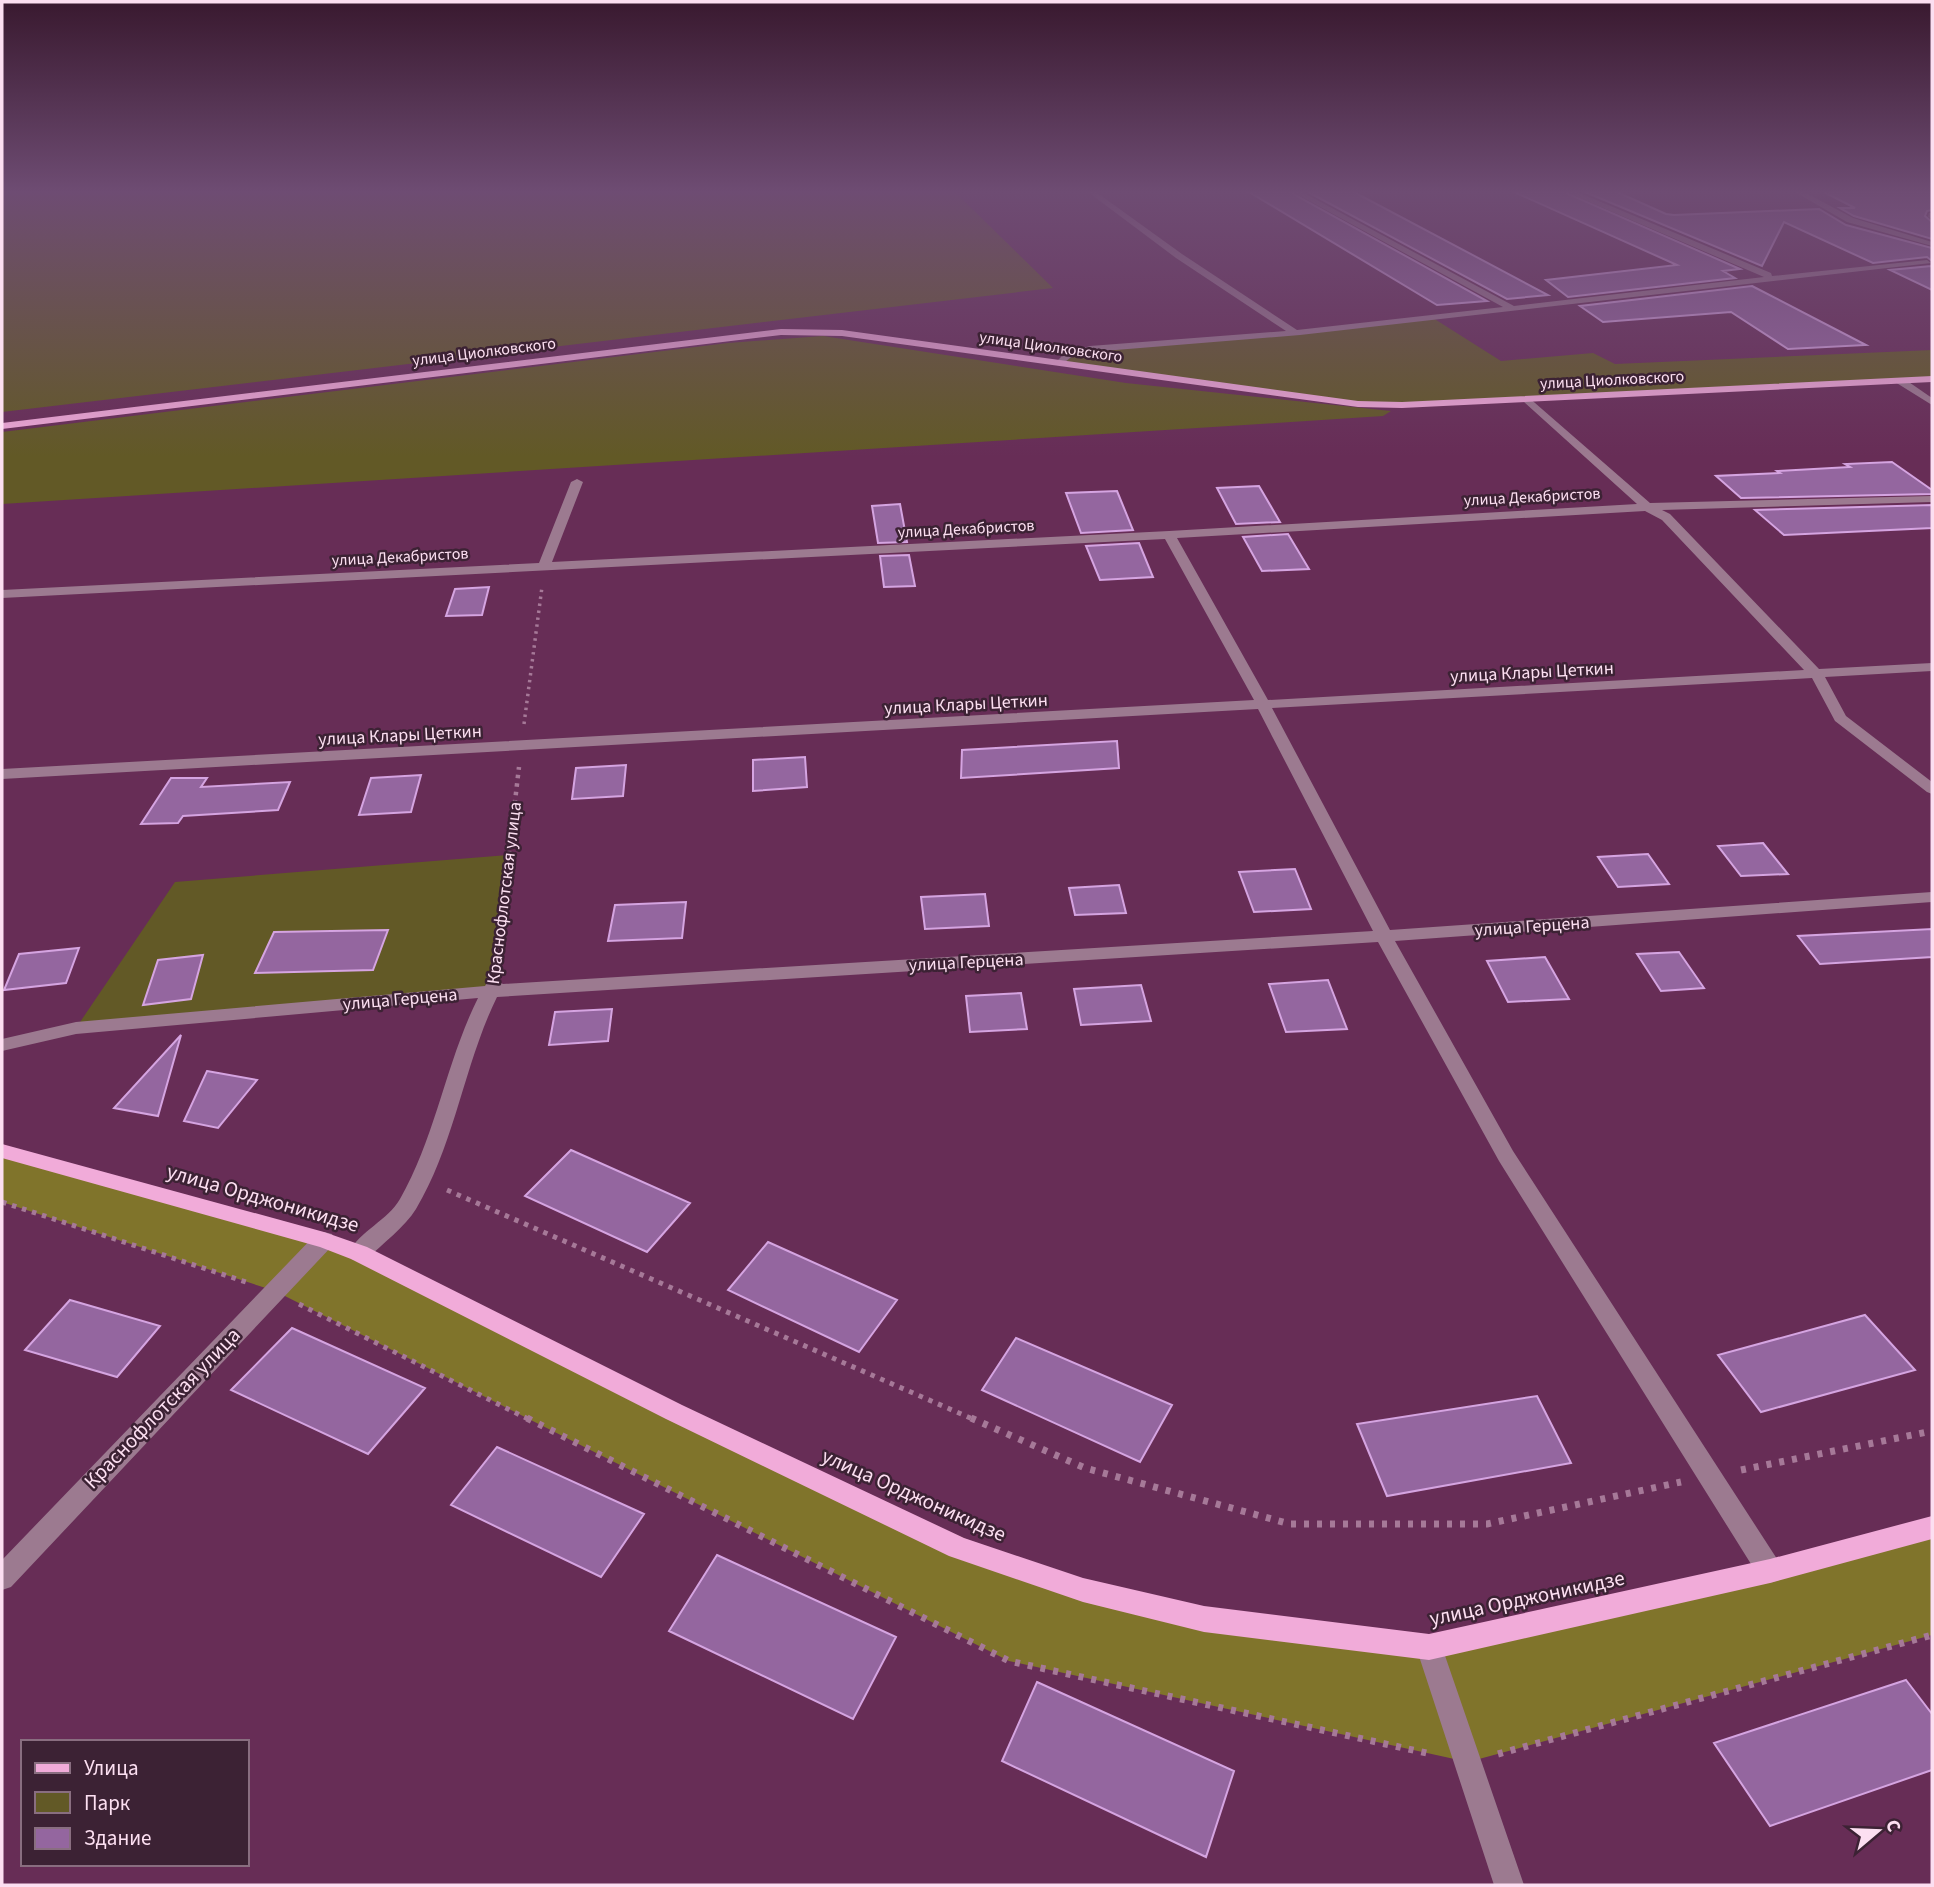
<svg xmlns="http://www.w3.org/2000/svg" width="1934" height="1887" font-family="'Source Sans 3',sans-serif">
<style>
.green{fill:#625926}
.forest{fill:#80742b}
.building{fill:#94669f;stroke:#d5a4e1;stroke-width:2}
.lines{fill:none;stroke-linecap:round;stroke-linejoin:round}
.path-far3{stroke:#a67998;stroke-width:3.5;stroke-dasharray:2.5 4.5;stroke-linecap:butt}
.path-far2{stroke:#a67998;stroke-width:4.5;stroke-dasharray:3.5 5;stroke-linecap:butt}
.path-far1{stroke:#a67998;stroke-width:5;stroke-dasharray:4.5 6;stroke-linecap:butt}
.path{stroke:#a67998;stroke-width:7;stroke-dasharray:5 8;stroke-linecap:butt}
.minor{fill:#9c7a90;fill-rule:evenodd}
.major{fill:#f1abd9;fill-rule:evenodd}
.labels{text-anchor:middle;stroke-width:5;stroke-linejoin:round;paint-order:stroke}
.far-street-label{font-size:16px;fill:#fcdff1;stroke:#3c2234}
.street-label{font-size:18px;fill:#fcdff1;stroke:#3c2234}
.near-street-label{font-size:21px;fill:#fcdff1;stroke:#3c2234}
</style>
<rect width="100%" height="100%" fill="#672d56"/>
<path class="green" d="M2,192H955L1053,288L2,412Z
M1433,318L1501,361L1593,353L1615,364L1932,350V379L1527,399L1358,404L1060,363L1067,356L1090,349Z
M823,336L1126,383L1391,411L1383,416L1276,423L2,504V432L728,343Z
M508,855L493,991L76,1028L175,882Z"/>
<path class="forest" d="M2,1151L324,1240L674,1412L1083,1590L1429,1647L1770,1571L1932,1528V1635L1468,1762L1009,1661L275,1291L2,1202Z"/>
<path class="building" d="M1249,192H1290L1487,301L1437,305Z
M1308,192H1354L1548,295L1507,299Z
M1514,192H1564L1740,269L1723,271L1735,278L1568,297L1546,280L1677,265Z
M1585,192H1617L1666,214L1674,215L1819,209L1846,225L1932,248V261L1927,257L1873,263L1784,222L1762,266Z
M1824,192H1932V210L1927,211L1925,216L1932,222V239L1854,216L1840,208H1855Z
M1932,265V290L1890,270L1931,266Z
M1752,286L1866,345L1788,349L1731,312L1603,322L1580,306Z
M1892,462L1932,490V494L1741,498L1716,476L1780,473L1777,471L1850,467L1845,464Z
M1259,486L1280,522L1236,524L1217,488Z
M1117,491L1133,530L1081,533L1066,493Z
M900,504L907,542L878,543L872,506Z
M1932,505V528L1784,535L1755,510Z
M1288,534L1309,569L1262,571L1243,537Z
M1139,543L1153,577L1100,580L1086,546Z
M909,555L915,586L884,587L880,556Z
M489,587L482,615L446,616L455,589Z
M1117,741L1119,768L961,778L962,750Z
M805,757L807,787L753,791V760Z
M626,765L623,796L572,799L576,768Z
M421,775L411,812L359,815L371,778Z
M171,778H207L201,787L290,782L278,810L183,816L178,823L141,824Z
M1763,843L1788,874L1741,876L1718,846Z
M1648,854L1669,884L1618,887L1598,857Z
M1295,869L1311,909L1254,912L1239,872Z
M1119,885L1126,913L1075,915L1069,888Z
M985,894L989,926L925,929L921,897Z
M686,902L682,938L608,941L615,905Z
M1932,929V957L1820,964L1798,936Z
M388,930L373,970L255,973L274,932Z
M79,948L66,983L4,990L19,954Z
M1679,952L1704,988L1661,991L1637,954Z
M203,955L191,999L143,1005L158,960Z
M1545,957L1569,999L1508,1002L1487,961Z
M1328,980L1347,1029L1286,1032L1269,984Z
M1141,985L1151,1021L1081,1025L1074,989Z
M1021,993L1027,1029L970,1032L966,996Z
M612,1009L608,1041L549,1045L555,1012Z
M181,1035L158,1116L114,1108Z
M207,1071L257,1080L218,1128L184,1121Z
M571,1150L690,1203L647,1252L525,1196Z
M768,1242L897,1300L859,1352L728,1290Z
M70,1300L160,1326L117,1377L25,1350Z
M1865,1315L1915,1370L1761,1412L1718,1355Z
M292,1328L425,1388L368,1454L231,1390Z
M1016,1338L1172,1405L1140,1462L982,1390Z
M1537,1396L1571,1463L1387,1496L1357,1424Z
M497,1447L644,1514L601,1577L451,1505Z
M717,1555L896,1637L853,1719L669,1631Z
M1906,1680L1932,1714V1770L1770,1826L1714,1743Z
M1037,1682L1234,1771L1206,1857L1002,1761Z"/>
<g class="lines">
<path class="path-far3" d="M524,724L542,587"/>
<path class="path-far2" d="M496,964L519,767"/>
<path class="path-far1" d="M447,1190L975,1420
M2,1202L246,1282
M299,1304L530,1420"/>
<path class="path" d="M527,1418L1009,1661L1431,1754
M971,1418L1085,1468L1290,1524H1487L1681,1482
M1741,1470L1932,1431
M1498,1754L1932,1635"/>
<path class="minor" d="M1088,192H1096L1182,254L1297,330L1503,307L1293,192H1302L1514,306L1764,277L1566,192H1577L1771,273L1772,276L1927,260L1931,263L1300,335L1091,352L1070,358L1060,366L1055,363L1064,354L1090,346L1286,331L1176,258Z
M1795,192H1804L1853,218L1932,242V246L1847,222Z
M1929,213H1932V219L1928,217Z
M1895,378H1903L1932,398V405L1895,382Z
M1527,396L1650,503L1932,496V502L1662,510L1670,514L1819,669L1932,663V671L1825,677L1846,716L1932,782V794L1927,792L1835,721L1812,678L1272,708L1390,930L1932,892V902L1395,941L1513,1151L1779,1562L1783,1571L1779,1580L1770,1583L1761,1580L1499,1161L1378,942L497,997C464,1064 455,1144 416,1209C405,1227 382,1244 367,1259L359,1261L351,1259L348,1253C360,1231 388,1220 400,1199C436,1136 446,1062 478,998L76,1034L2,1051V1039L76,1022L485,986L488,981L494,979L503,984L1373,931L1258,709L2,779V769L1254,700L1165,539L2,598V590L539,563L571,482L577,479L583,482L552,562L1169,531L1637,504L1523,401L1522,399ZM1645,511L1662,520L1804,670L1268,700L1177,538Z
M324,1232L332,1234L335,1240L332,1246L11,1587L2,1590V1560L316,1234Z
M1429,1634L1439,1638L1442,1647L1524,1885H1494L1416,1647L1419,1638Z"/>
<path class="major" d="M781,329L842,330L1358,401L1402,402L1932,376V382L1402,408L1358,407L842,336L781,335L2,429V423Z
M2,1144L324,1232L367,1247L682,1405L964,1538L1083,1578L1204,1606L1429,1634L1770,1559L1932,1516V1539L1770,1583L1429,1660L1204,1632L1083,1602L949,1556L666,1419L351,1259L320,1247L2,1158Z"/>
</g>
<linearGradient id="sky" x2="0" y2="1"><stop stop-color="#39192f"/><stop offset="0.42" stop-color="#6e4c73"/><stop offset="1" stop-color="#6e4c73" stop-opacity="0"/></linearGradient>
<rect width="1934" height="457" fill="url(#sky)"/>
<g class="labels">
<g class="far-street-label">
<text transform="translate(1051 346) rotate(8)" y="6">улица Циолковского</text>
<text transform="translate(484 351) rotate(-7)" y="6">улица Циолковского</text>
<text transform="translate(1612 379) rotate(-3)" y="6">улица Циолковского</text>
<text transform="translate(1532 496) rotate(-3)" y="6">улица Декабристов</text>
<text transform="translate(966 528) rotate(-3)" y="6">улица Декабристов</text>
<text transform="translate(400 556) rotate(-3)" y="6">улица Декабристов</text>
</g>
<g class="street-label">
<text transform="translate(1532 672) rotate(-3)" y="6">улица Клары Цеткин</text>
<text transform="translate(966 704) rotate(-3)" y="6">улица Клары Цеткин</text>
<text transform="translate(400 735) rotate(-3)" y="6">улица Клары Цеткин</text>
<text transform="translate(504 893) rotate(-83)" y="6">Краснофлотская улица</text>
<text transform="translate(1532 926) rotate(-4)" y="6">улица Герцена</text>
<text transform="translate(966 962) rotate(-3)" y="6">улица Герцена</text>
<text transform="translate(400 999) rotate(-5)" y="6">улица Герцена</text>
</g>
<g class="near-street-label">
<text transform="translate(263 1198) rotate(16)" y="7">улица Орджоникидзе</text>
<text transform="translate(162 1408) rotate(-46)" y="7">Краснофлотская улица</text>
<text transform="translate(914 1495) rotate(24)" y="7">улица Орджоникидзе</text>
<text transform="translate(1527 1598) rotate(-12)" y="7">улица Орджоникидзе</text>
</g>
</g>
<rect width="1934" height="1887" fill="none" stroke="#fcdff1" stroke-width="7"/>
<rect x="21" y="1740" width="228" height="126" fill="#3c2234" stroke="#896e80" stroke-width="2"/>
<rect x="35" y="1763" width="35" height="10" fill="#f1abd9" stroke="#896e80" stroke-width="2"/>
<text x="84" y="1775" font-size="21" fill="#fcdff1">Улица</text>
<rect x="35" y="1792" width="35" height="21" fill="#625926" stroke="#896e80" stroke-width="2"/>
<text x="84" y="1810" font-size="21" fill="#fcdff1">Парк</text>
<rect x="35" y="1828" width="35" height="21" fill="#94669f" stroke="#896e80" stroke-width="2"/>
<text x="84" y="1845" font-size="21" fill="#fcdff1">Здание</text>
<g transform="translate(1878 1831) rotate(71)" stroke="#3c2234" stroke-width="5" paint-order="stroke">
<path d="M0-5L12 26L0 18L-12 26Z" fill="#fcdff1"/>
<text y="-10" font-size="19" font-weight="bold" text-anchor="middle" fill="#fcdff1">С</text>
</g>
</svg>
